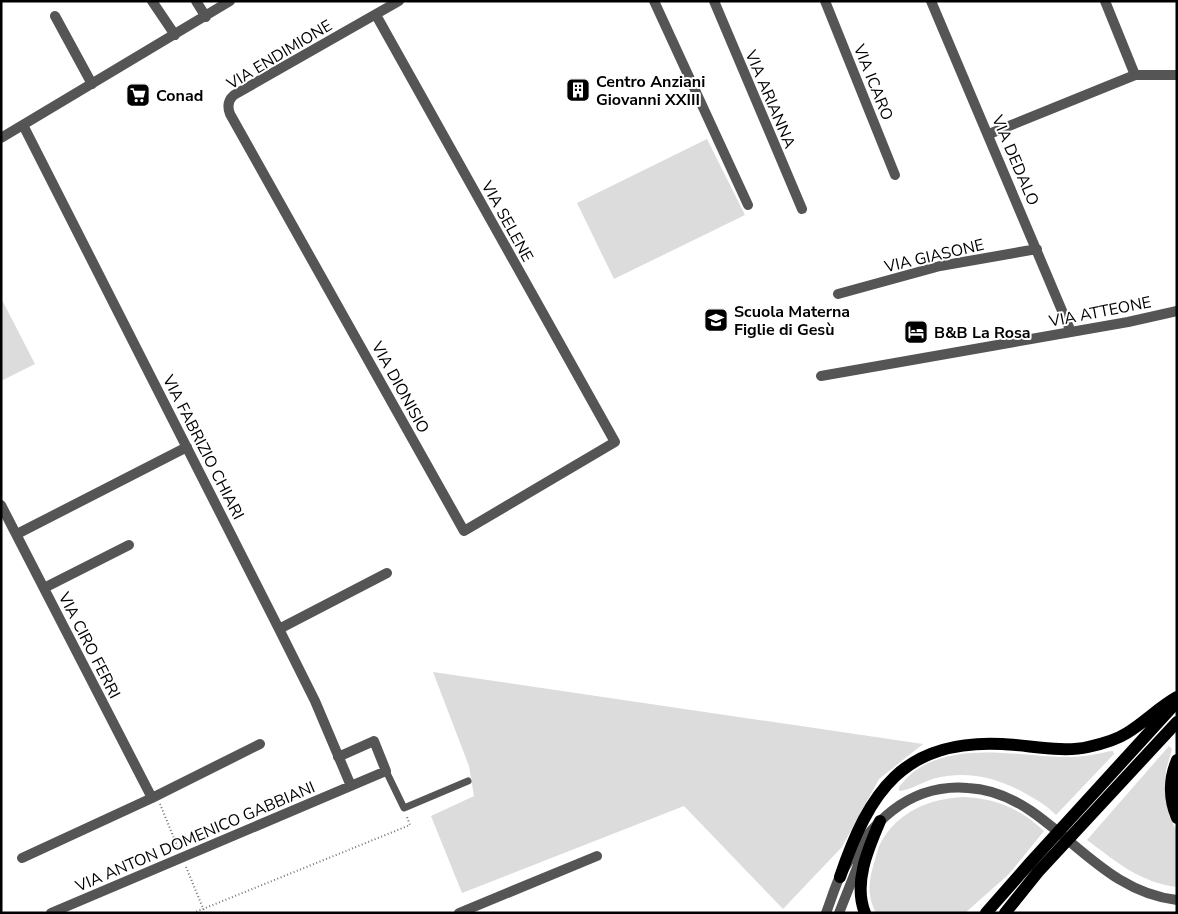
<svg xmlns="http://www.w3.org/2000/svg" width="1178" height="914" font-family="'Nunito Sans',sans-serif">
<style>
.grass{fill:#dcdcdc}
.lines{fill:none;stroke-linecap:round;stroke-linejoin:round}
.path{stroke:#777;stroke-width:2;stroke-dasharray:1 2.5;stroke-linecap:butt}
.service{stroke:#555;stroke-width:7}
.minor{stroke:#555;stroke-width:10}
.primary{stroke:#000;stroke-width:12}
.labels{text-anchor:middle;stroke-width:4;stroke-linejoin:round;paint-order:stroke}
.street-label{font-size:16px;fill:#000;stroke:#fff}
.poi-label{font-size:16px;font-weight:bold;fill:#000;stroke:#fff;text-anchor:start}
</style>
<rect width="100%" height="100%" fill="#fff"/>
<path class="grass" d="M707,139L745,215L614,279L577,203Z
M1,298L35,364L1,381Z
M433,672L923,744L879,779L842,847L783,909L684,806L462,893L431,816L474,796L469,766Z
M1169,746L1172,749L1166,770L1165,793L1169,815L1177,832V887C1139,882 1117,862 1087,840Z
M1111,751H1113L1114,754L1056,815C1047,806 1039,801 1028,795C999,778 969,770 936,778C923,781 912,790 899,791V787C938,735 1015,757 1069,757C1082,757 1098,754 1111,751Z
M963,797C995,798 1021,809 1044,831L1009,874L965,913H876C866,894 869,879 875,860C877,854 878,847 881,842C899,811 929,799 963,797Z"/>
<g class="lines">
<path class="path" d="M160,804L178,848
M186,867L205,913
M193,913L410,825L407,817"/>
<path class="service" d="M386,771L404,808L468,781"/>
<path class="minor" d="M152,1L175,35
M196,1L206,17
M654,1L748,205
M714,1L802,209
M825,1L895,175
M931,1L1071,332
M1105,1L1135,75
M376,15L615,442L464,531L230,114C227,106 228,100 234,95L399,1
M55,16L92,84
M23,125L279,629L315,701L351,786
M989,134L1135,75H1177
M1,138L230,1
M838,294L940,266L1037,249
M821,376L1128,322L1177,311
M1,505L152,798
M17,534L187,447
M44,588L129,545
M279,629L387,573
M22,858L152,798L260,744
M51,913L386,771L374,741L338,757
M459,913L597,856
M826,913C831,900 835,886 841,874C869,825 907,783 968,788C990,789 1012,798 1031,811C1079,844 1115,893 1177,900
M839,913L862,855"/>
<path class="primary" d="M1177,760C1169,779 1169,799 1177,818
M840,877C869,792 903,739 1002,744C1029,745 1062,753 1088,747C1102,744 1116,740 1127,733C1145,722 1159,707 1177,697
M865,913C853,883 868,849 880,821
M986,913L1029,864L1174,705
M1005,913L1038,872L1177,722"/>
</g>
<defs>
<g id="building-square" transform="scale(1.25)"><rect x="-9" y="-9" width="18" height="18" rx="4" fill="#000" stroke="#fff"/><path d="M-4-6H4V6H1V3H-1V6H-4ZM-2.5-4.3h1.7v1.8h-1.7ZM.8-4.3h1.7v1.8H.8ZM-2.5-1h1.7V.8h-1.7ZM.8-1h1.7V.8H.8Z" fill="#fff"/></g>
<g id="supermarket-square" transform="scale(1.25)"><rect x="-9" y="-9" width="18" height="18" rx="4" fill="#000" stroke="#fff"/><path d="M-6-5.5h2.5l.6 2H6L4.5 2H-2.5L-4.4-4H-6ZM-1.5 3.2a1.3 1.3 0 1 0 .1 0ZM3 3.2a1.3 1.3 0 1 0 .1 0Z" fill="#fff"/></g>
<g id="school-square" transform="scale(1.25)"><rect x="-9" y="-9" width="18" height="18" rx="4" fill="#000" stroke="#fff"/><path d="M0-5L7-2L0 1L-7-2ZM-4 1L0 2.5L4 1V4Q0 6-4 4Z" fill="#fff"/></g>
<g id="hotel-square" transform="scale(1.25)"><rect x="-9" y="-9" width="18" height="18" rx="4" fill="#000" stroke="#fff"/><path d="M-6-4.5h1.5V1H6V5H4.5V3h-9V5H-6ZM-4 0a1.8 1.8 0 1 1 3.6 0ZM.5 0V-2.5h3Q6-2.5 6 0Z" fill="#fff"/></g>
</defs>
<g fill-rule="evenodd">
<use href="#building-square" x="578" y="90"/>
<use href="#supermarket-square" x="138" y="95"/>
<use href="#school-square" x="716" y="320"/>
<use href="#hotel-square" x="916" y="332"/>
</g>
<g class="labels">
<g class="street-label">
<text transform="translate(279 54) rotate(-31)" y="6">VIA ENDIMIONE</text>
<text transform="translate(874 82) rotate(68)" y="6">VIA ICARO</text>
<text transform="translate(771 99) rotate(67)" y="6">VIA ARIANNA</text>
<text transform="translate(1016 160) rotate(67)" y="6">VIA DEDALO</text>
<text transform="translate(508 221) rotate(61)" y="6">VIA SELENE</text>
<text transform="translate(934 255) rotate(-13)" y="6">VIA GIASONE</text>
<text transform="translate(1100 311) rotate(-11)" y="6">VIA ATTEONE</text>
<text transform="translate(401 387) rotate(61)" y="6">VIA DIONISIO</text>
<text transform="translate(204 447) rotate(63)" y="6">VIA FABRIZIO CHIARI</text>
<text transform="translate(90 645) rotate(63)" y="6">VIA CIRO FERRI</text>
<text transform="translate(195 836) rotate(-23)" y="6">VIA ANTON DOMENICO GABBIANI</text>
</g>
<g class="poi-label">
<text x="596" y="87">Centro Anziani<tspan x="596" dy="18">Giovanni XXIII</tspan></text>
<text x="156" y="101">Conad</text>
<text x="734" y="317">Scuola Materna<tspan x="734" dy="18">Figlie di Gesù</tspan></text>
<text x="934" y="338">B&amp;B La Rosa</text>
</g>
</g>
<rect width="1178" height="914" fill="none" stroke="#000000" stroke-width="5"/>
</svg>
